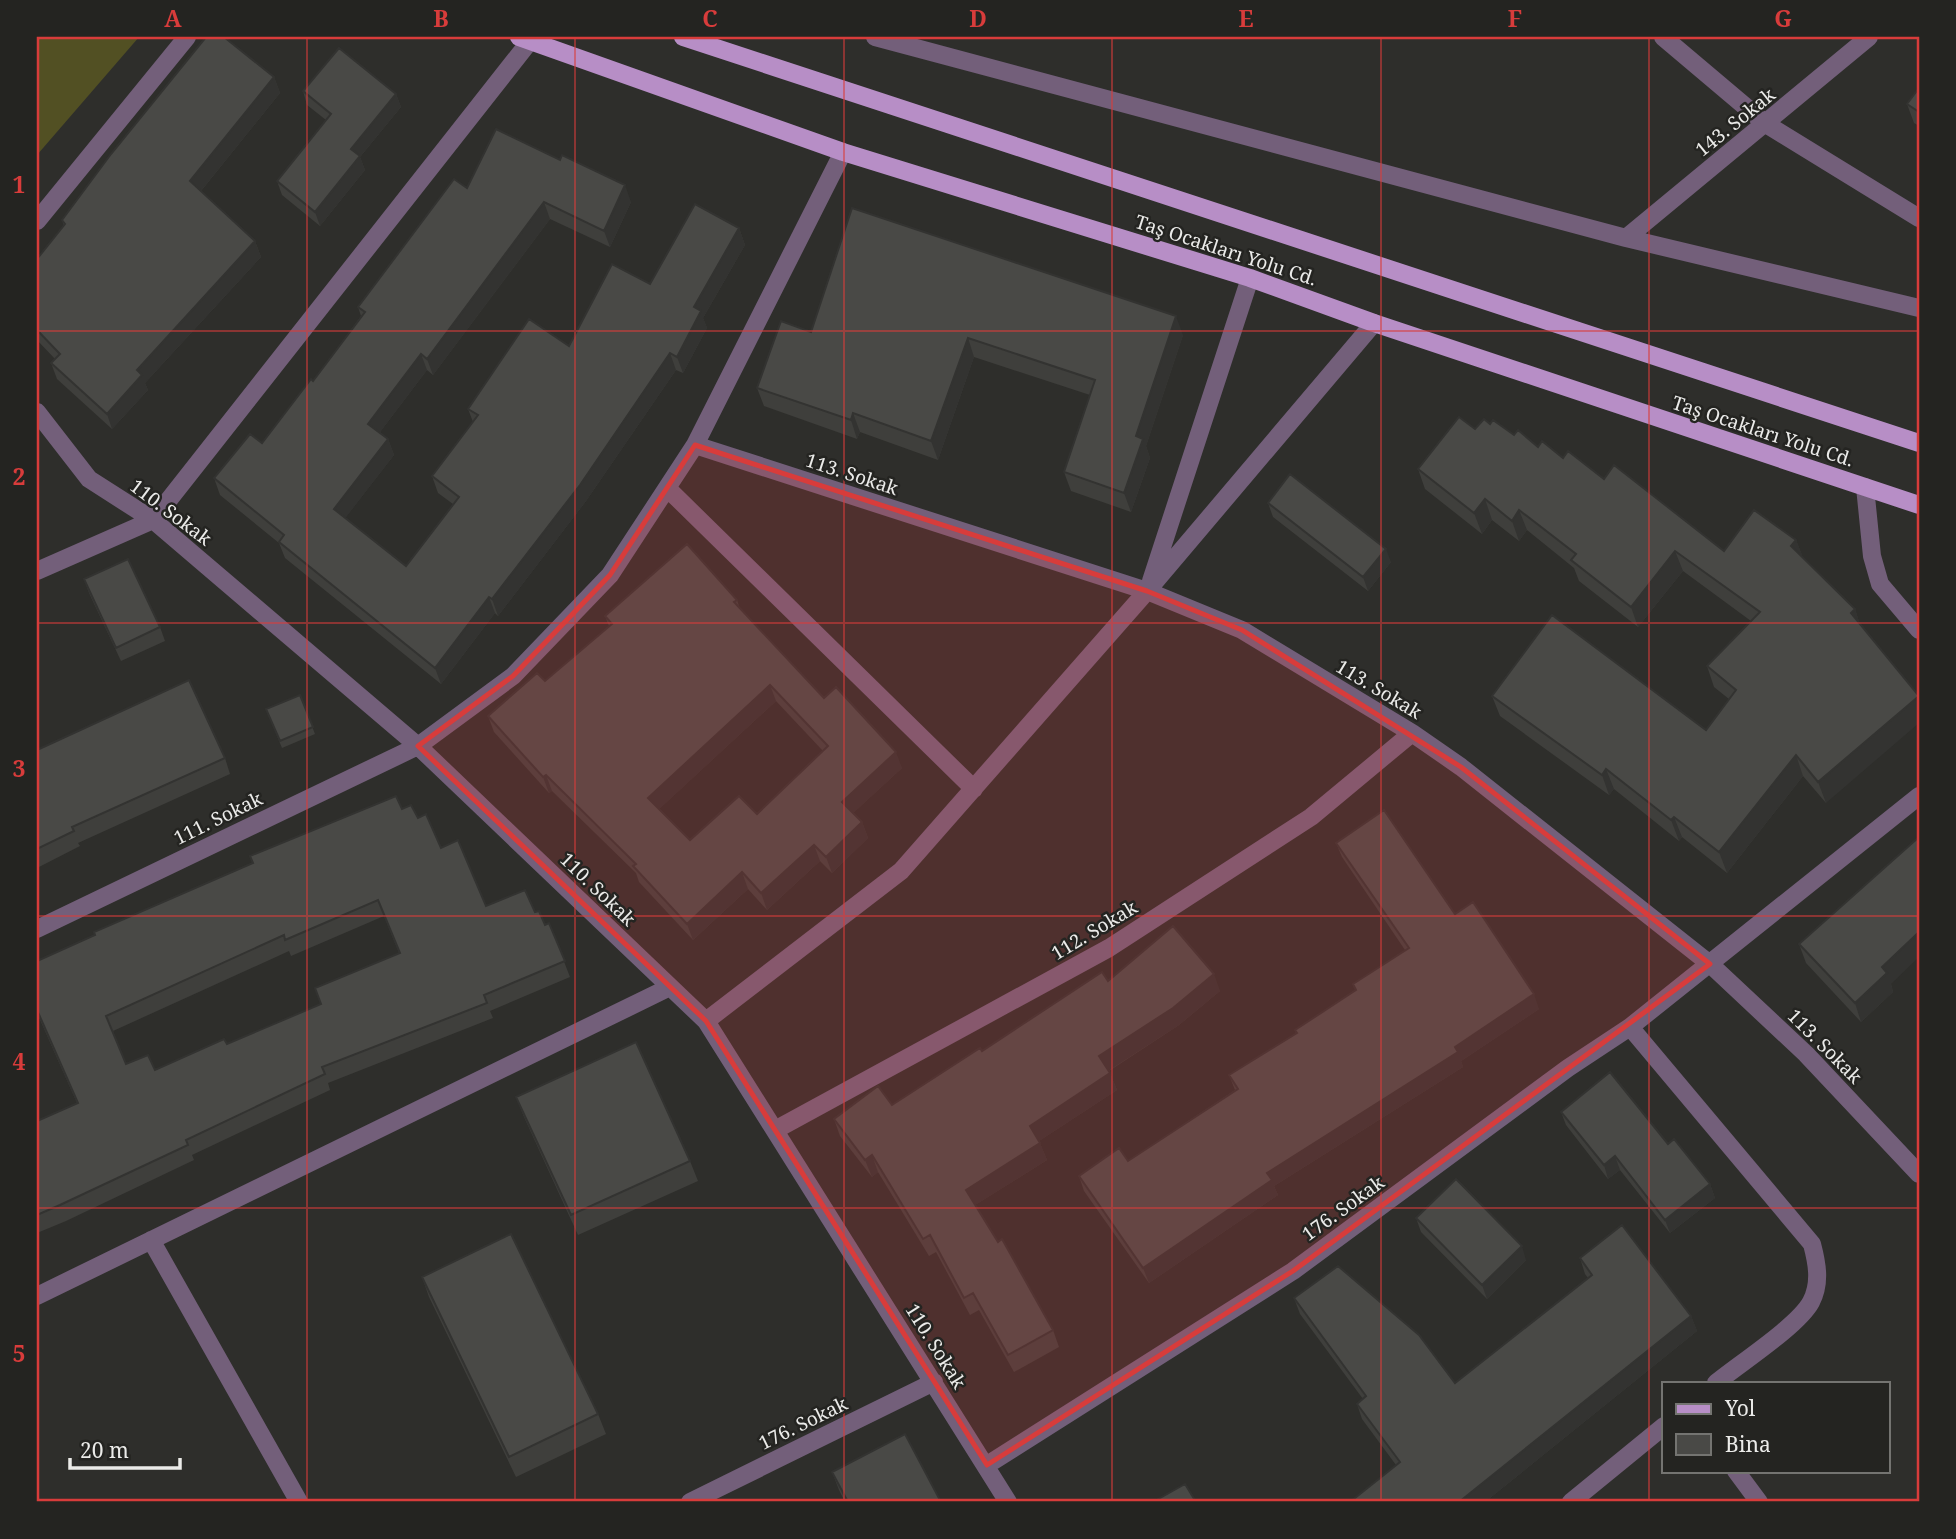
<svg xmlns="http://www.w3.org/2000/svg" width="1956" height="1539" font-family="'Noto Serif',serif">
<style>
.green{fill:#525023}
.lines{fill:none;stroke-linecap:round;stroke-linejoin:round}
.minor{stroke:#735f7a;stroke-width:18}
.major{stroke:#b78ec6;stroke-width:18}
.wall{fill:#3f3f3c;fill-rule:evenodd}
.shaded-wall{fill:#333331}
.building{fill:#494946;stroke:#333331;stroke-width:2;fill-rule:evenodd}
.marked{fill:#d83c3b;fill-opacity:0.2;stroke:#d83c3b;stroke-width:5;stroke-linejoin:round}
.grid{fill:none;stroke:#d83c3b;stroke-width:2;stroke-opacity:0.55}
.labels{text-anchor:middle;stroke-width:5;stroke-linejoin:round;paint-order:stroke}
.street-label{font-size:19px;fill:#ebebe9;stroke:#242421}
.neatline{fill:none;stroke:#d83c3b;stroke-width:2.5}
.grid-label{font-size:23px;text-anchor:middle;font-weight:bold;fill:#d83c3b}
</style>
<rect width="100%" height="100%" fill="#2e2e2b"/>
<path class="green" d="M37,37H139L37,155Z"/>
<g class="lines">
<path class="minor" d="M875,37L1626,238L1919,308
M1663,37L1766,124L1919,218
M37,221L187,37
M1626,238L1869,37
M37,412L89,479L153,520L418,746L706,1021L1008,1502
M695,445L1147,591L1242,630L1412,733L1461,767L1710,964L1806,1054L1919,1174
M1865,487L1872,556L1880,584L1919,630
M667,488L974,789
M37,571L153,520L530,41
M1151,581L1250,278
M37,929L418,746L513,676L610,575L695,445L843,152
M706,1021L901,871L1147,591L1374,323
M1630,1027L1812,1244C1817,1263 1821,1283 1811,1302C1798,1326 1739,1364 1716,1383
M775,1130L1109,948L1311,817L1412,733
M151,1240L299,1502
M37,1296L670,987
M987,1465L1293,1271L1568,1068L1630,1027L1919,796
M1736,1471L1759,1502
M690,1502L934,1382
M1571,1502L1664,1426"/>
<path class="major" d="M519,37L843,152L1250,278L1374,323L1919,505
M683,37L1919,443"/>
</g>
<path class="wall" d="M274,77L280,93L201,191L255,241L261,257L145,383L148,390L112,429L57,379L51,363L55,359L37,340V259L64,226L62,220Z
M1919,88V126L1914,123L1907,104Z
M303,91L396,94L401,107L360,157L365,170L320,226L282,195L277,181L326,120L307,105Z
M467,188L631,202L610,247L550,219L433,375L427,370L380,432L388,439L394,455L345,518L406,566L453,504L438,493L432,476L473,422L468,409L569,346L650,284L739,228L745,245L703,318L707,328L683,373L676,370L586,501L498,616L495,613L441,684L285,558L279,543L220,495L214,478L262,443L313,381L361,316L358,307Z
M811,332L1183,335L1146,446L1150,458L1131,512L1071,491L1064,472L1090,395L974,357L938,460L860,432L857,439L764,406L757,388Z
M1490,424L1563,458L1604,479L1724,551L1796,540L1803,558L1855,609L1860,625L1826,803L1803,776L1727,873L1682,837L1679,841L1614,789L1609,795L1500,716L1492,696L1706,730L1729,699L1714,687L1707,666L1751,621L1683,571L1638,627L1579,581L1574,568L1527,530L1519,541L1492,520L1482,534L1425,489L1418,469L1475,429Z
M1268,503L1391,562L1368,591L1273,517Z
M84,579L160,627L165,641L121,661L89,593Z
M737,600L740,609L824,698L902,768L853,813L862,822L868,838L832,873L820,861L767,910L748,889L693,940L639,882L636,873L552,791L549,793L494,732L488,716L545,681L609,626L605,616ZM776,701L823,751L757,814L690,840L659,809Z
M300,695L315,734L282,748L266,709Z
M37,750L225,758L230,774L78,843L80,846L37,868Z
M402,809L418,818L486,906L535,912L545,925L549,923L570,977L490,1011L493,1018L328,1083L330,1090L192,1155L194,1160L66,1221L37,1233V1121L77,1103L37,1013V961ZM384,916L399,953L315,988L321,1004L227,1044L155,1070L126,1064L113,1031L289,951L291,956Z
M1336,843L1455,914L1539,1009L1461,1061L1463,1067L1274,1186L1278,1195L1149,1283L1084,1191L1079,1176L1128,1161L1235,1090L1229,1075L1296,1034L1295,1030L1355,990L1353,984L1405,950L1342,857Z
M1799,944L1891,984L1893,992L1861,1022L1806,963Z
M1108,981L1220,991L1179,1025L1109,1071L1117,1090L1039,1141L1047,1160L975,1205L1053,1330L1059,1347L1014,1372L979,1310L970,1315L936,1252L929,1256L878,1172L872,1177L840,1136L834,1119L892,1105L982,1051Z
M516,1097L690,1161L698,1181L578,1235L524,1117Z
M1561,1112L1668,1144L1710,1184L1715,1198L1670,1233L1620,1170L1608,1179L1566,1125Z
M1416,1218L1526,1260L1487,1299L1421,1232Z
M1580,1258L1691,1316L1697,1331L1485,1502H1350L1396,1465L1362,1419L1357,1404L1363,1399L1300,1314L1294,1298L1455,1383L1588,1278L1585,1274Z
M422,1277L598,1414L606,1434L516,1477L429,1297Z
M832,1472L941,1502H845L839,1490Z"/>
<path class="shaded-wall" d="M274,77L280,93L196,197L190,181Z
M396,94L401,107L360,157L365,170L320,226L315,212L351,149Z
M625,185L631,202L610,247L604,231Z
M544,202L550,219L433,375L427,359Z
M739,228L745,245L703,318L707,328L683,373L677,357L694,307Z
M255,241L261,257L145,383L148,390L112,429L107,414L137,370Z
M1176,316L1183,335L1146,446L1150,458L1131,512L1124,493L1136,436Z
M968,338L974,357L938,460L931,441Z
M670,353L676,370L586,501L498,616L492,599Z
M421,354L427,370L374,440L368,424Z
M853,413L860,432L857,439L851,420Z
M388,439L394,455L340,525L334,509Z
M1485,499L1492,520L1482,534L1474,513Z
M1519,510L1527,530L1519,541L1512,521Z
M1796,540L1804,560L1791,546Z
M1386,549L1391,562L1368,591L1363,577Z
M1675,551L1683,571L1638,627L1631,607Z
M489,597L495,613L441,684L435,668Z
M1855,609L1862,630L1851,613Z
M770,685L776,701L654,814L648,798Z
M1919,696V723L1826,803L1818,782Z
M896,752L902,768L848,818L842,802Z
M1796,755L1803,776L1727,873L1719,852Z
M1606,769L1614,789L1609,795L1602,775Z
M546,775L552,791L549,793L543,777Z
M1674,817L1682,837L1679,841L1671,820Z
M862,822L868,838L832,873L826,857Z
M814,845L820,861L767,910L761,893Z
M742,872L748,889L693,940L687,924Z
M1919,932V957L1891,984L1893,992L1861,1022L1855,1003L1882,967Z
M1214,974L1220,991L1179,1025L1105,1073L1099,1056Z
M1534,994L1539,1009L1461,1061L1463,1067L1274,1186L1278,1195L1149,1283L1143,1268L1267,1173Z
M1110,1073L1117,1090L1036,1143L1030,1126Z
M1040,1143L1047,1160L972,1207L966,1190Z
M872,1155L878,1172L872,1177L865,1160Z
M1615,1156L1620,1170L1608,1179L1604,1165Z
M1710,1184L1715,1198L1670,1233L1665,1220Z
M1522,1246L1526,1260L1487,1299L1482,1285Z
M1691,1316L1697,1331L1485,1502H1459Z"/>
<path class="building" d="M206,37H224L274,77L190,181L255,241L137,370L142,375L107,414L51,363L60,354L37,330V259L65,224L62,220L111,154Z
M339,48L396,94L351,149L360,156L315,212L277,181L331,114L303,91Z
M1919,88V112L1907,104Z
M496,129L560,160L562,155L625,185L604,231L544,202L427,359L421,354L368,424L388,439L334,509L406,566L459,497L432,476L478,415L468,409L529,319L569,346L612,264L650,284L695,204L739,228L694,307L701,311L677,357L670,353L580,485L492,599L489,597L435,668L279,542L284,535L214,478L250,434L262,443L311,379L313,381L365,312L358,307L454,179L467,188Z
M852,208L1176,316L1136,436L1143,439L1124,493L1064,472L1095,380L968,338L931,441L853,413L851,420L757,388L781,321L811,332Z
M1459,417L1475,429L1484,419L1490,424L1493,420L1514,435L1518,430L1538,447L1542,441L1563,458L1568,451L1604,479L1614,465L1724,551L1754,510L1796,540L1791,546L1855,609L1851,613L1919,696L1818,782L1796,755L1719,852L1674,817L1671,820L1606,769L1602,775L1492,696L1552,615L1706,730L1736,690L1707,666L1760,612L1675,551L1631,607L1571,560L1576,554L1519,510L1512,521L1485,499L1474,513L1418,469Z
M1290,474L1386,549L1363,577L1268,503Z
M687,544L737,600L734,602L824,698L836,687L896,752L842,802L862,822L826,857L814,845L761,893L742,872L687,924L633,866L636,864L546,775L543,777L488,716L537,673L545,681L612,624L605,616ZM770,685L828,746L757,814L739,796L690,840L648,798Z
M128,559L160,627L116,648L84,579Z
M189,680L225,758L72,827L74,831L37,849V750Z
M300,695L313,727L280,741L266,709Z
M396,796L402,809L411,805L418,818L426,814L441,848L458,840L486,906L525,890L535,912L539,911L545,925L549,923L565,961L484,995L487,1003L322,1067L325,1074L186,1140L188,1145L60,1205L37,1215V1121L78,1103L37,1010V961L95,935L94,932L253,863L250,856ZM378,900L400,953L315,988L321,1004L227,1044L224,1039L155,1070L148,1055L126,1064L106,1016L284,935L285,940Z
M1384,810L1455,914L1473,902L1534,994L1455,1047L1458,1052L1267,1173L1272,1180L1143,1268L1079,1176L1119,1148L1128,1161L1238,1089L1229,1075L1297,1033L1295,1030L1356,990L1353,984L1409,948L1336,843Z
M1919,837V932L1882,967L1887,973L1855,1003L1799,944Z
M1173,926L1214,974L1173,1008L1099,1056L1110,1073L1030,1126L1040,1143L966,1190L998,1242L1002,1239L1053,1330L1008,1355L973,1293L964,1298L930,1235L923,1239L872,1155L865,1160L834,1119L878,1086L892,1105L980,1048L982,1051L1102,972L1108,981Z
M636,1042L690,1161L571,1215L516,1097Z
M1610,1072L1668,1144L1674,1139L1710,1184L1665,1220L1615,1156L1604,1165L1561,1112Z
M1456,1179L1522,1246L1482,1285L1416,1218Z
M1622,1225L1691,1316L1459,1502H1350L1400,1462L1357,1404L1366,1396L1294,1298L1338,1266L1419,1335L1455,1383L1592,1275L1580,1258Z
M511,1234L598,1414L509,1457L422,1277Z
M905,1434L941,1502H848L832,1472Z
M1185,1484L1196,1502H1153Z"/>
<path class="marked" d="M695,445L1147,591L1242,630L1461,767L1710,964L1293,1271L987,1465L706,1021L418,746L513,676L610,575Z"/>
<path class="grid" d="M307,37V1502M575,37V1502M844,37V1502M1112,37V1502M1381,37V1502M1649,37V1502M37,331H1919M37,623H1919M37,916H1919M37,1208H1919"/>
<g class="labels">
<g class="street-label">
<text transform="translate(1735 122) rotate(-39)" y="7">143. Sokak</text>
<text transform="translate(1226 250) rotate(18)" y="7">Taş Ocakları Yolu Cd.</text>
<text transform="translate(1763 431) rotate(18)" y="7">Taş Ocakları Yolu Cd.</text>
<text transform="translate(852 474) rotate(18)" y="7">113. Sokak</text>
<text transform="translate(171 512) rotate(37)" y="7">110. Sokak</text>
<text transform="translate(1379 689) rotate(31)" y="7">113. Sokak</text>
<text transform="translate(218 818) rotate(-26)" y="7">111. Sokak</text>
<text transform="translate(598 889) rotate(44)" y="7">110. Sokak</text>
<text transform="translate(1094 930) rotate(-31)" y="7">112. Sokak</text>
<text transform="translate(1825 1046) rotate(45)" y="7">113. Sokak</text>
<text transform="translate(1343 1208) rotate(-36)" y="7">176. Sokak</text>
<text transform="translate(936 1346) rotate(58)" y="7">110. Sokak</text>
<text transform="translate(803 1423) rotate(-26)" y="7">176. Sokak</text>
</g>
</g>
<rect width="1956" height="1539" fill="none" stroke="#242421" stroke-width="77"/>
<rect x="1662" y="1382" width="228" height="91" fill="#242421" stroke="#747471" stroke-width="2"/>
<rect x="1676" y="1404" width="35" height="10" fill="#b78ec6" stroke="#747471" stroke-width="2"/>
<text x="1725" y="1416" font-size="21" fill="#ebebe9">Yol</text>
<rect x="1676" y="1434" width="35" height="21" fill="#494946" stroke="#747471" stroke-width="2"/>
<text x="1725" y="1452" font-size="21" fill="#ebebe9">Bina</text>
<path d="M70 1458v10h110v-10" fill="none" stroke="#ebebe9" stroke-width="3.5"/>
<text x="80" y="1458" font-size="21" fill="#ebebe9" stroke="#242421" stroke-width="5" paint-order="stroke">20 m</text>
<rect x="38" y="38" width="1880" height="1462" class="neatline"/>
<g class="grid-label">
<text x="173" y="27">A</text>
<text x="441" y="27">B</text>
<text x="710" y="27">C</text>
<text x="978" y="27">D</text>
<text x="1246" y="27">E</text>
<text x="1515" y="27">F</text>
<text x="1783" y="27">G</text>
<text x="19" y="193">1</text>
<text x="19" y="485">2</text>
<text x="19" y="777">3</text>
<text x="19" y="1070">4</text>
<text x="19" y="1362">5</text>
</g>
</svg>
